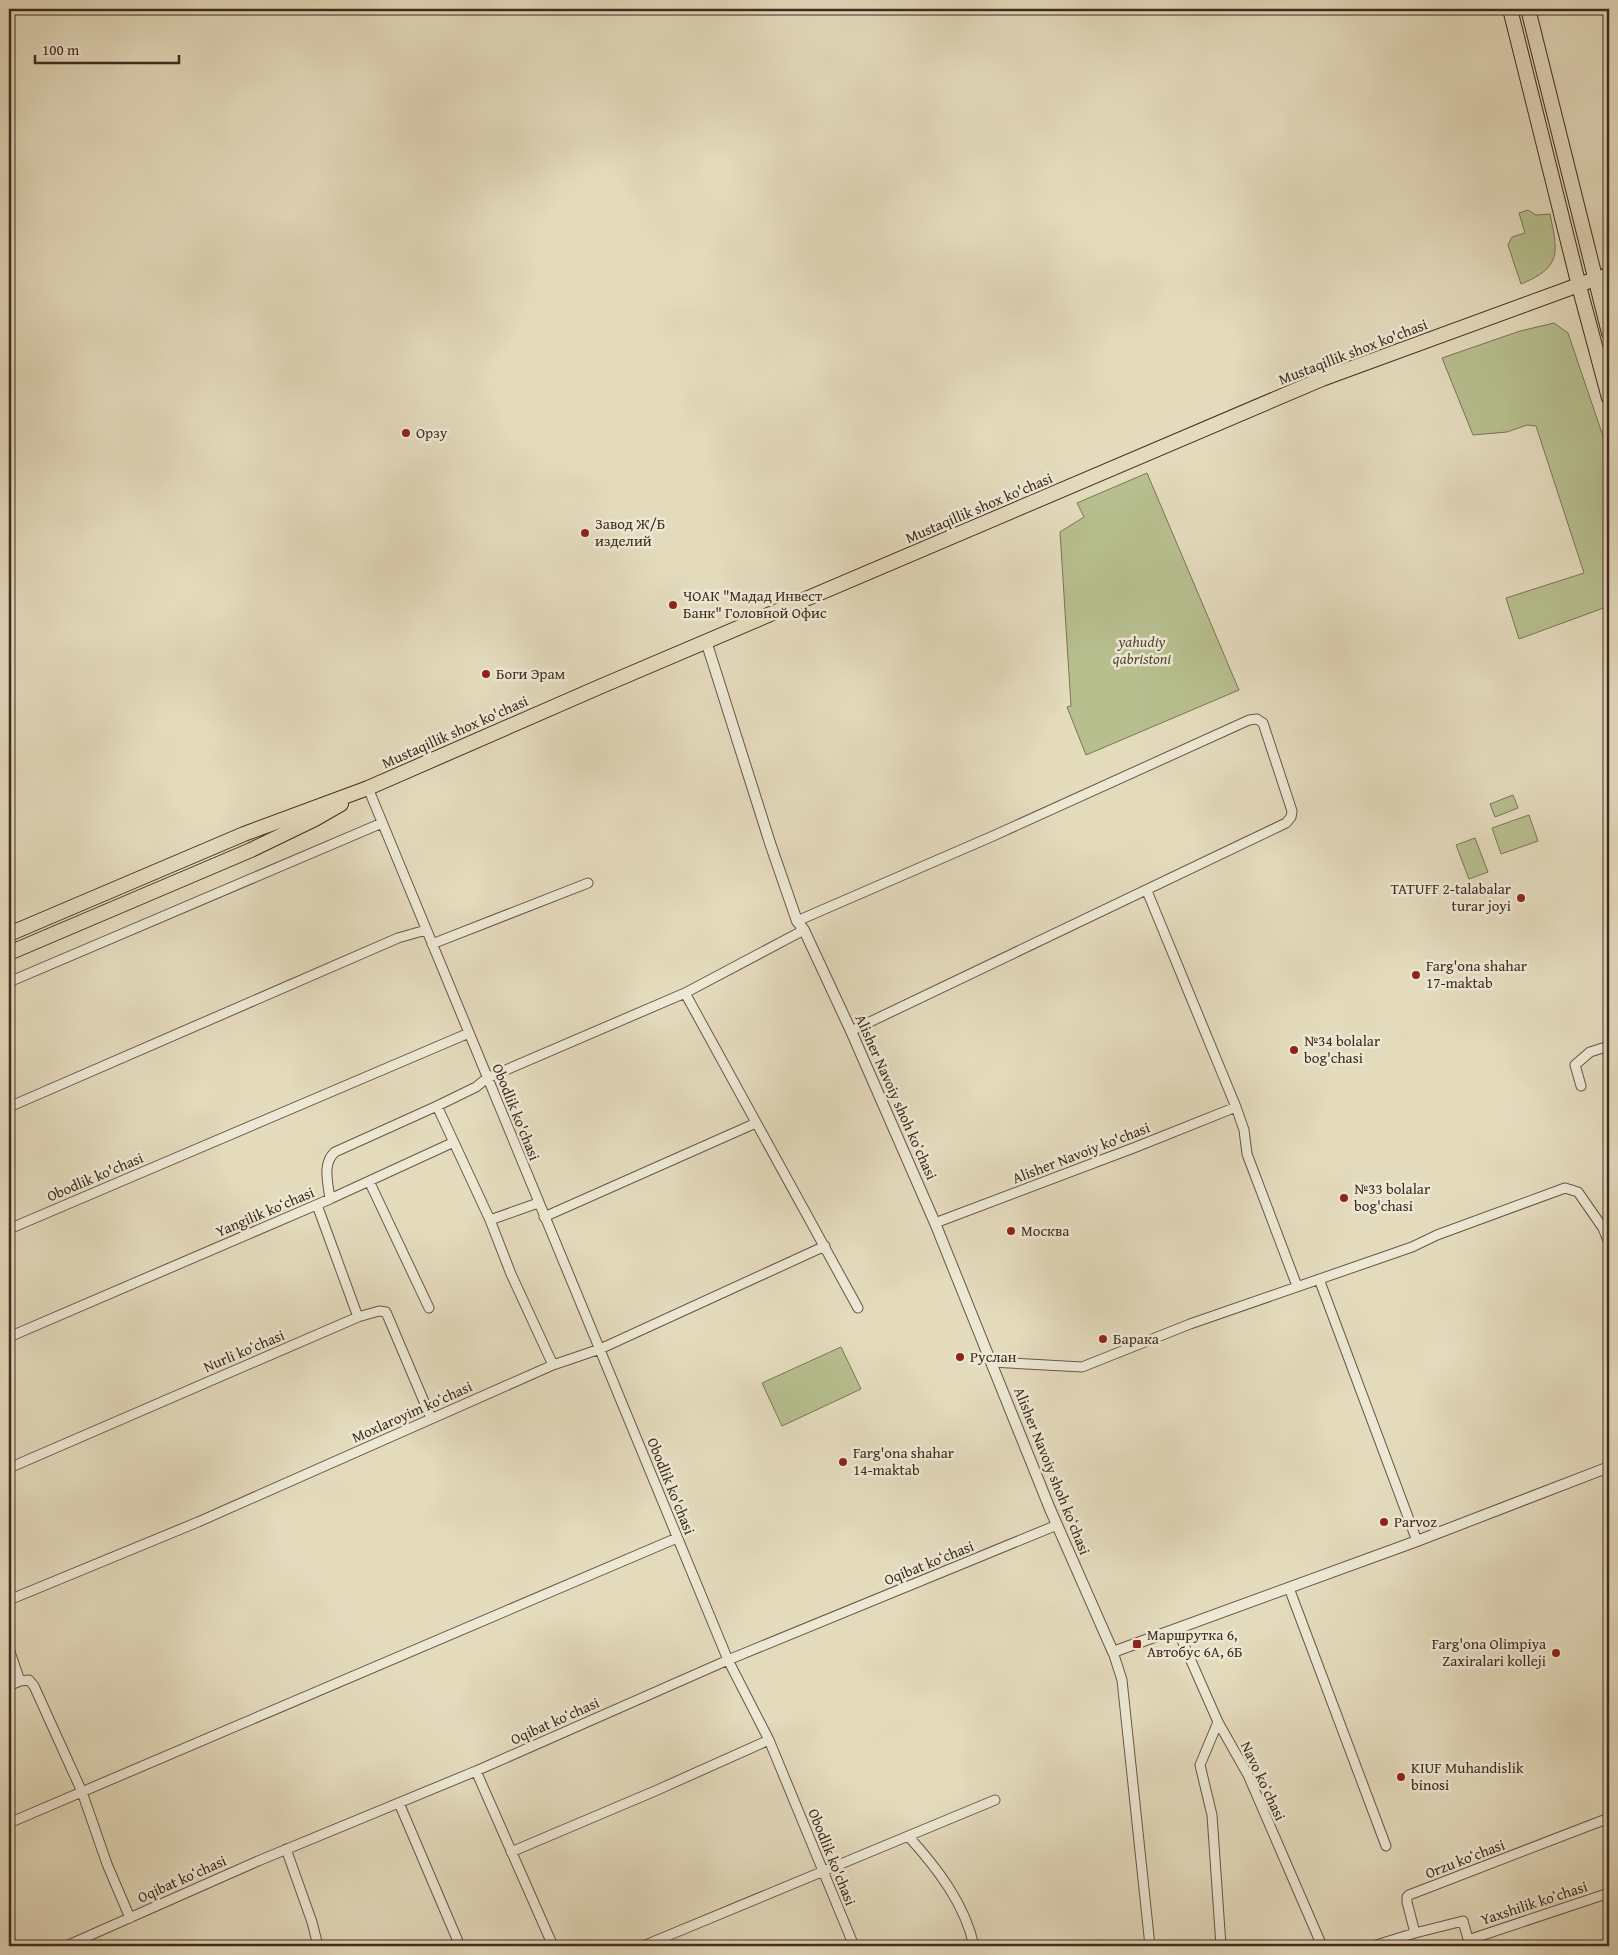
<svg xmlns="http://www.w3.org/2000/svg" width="1618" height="1955" font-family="'Gentium Book Plus',serif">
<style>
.green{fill:#b7bf8f;stroke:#7c7456}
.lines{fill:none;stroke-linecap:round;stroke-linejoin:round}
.minor-casing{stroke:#6a5646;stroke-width:11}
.tertiary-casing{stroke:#6a5646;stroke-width:12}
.secondary-casing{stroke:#412a1e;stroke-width:15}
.primary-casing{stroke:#412a1e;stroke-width:16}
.trunk-casing{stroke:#412a1e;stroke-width:16}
.minor{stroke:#ede8d4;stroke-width:9}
.tertiary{stroke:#ede8d4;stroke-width:10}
.secondary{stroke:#ede8d4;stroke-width:12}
.primary{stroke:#e4dbbd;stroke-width:14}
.trunk{stroke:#e4dbbd;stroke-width:14}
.poi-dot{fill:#8f2418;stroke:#ede8d4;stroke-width:2}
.labels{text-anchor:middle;stroke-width:5;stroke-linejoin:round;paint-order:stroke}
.street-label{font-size:15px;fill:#412a1e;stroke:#ede8d4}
.poi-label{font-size:15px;fill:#412a1e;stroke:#ede8d4;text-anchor:start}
.park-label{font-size:15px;font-style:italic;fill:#594835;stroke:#ede8d4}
</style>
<rect width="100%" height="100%" fill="#e4dbbd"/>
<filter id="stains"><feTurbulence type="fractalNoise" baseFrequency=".004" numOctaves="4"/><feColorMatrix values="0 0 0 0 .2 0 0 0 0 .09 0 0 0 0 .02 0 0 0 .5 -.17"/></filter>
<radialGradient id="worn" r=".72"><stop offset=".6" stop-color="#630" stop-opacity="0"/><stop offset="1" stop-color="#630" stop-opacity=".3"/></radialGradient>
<path class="green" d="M1528,210L1536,215L1550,214C1558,253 1562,267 1521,284L1508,245L1512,237L1525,233L1519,213Z
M1554,323L1568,333L1609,454V606L1519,639L1506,598L1584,573L1536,426L1527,425L1507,432L1473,435L1442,358L1520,331Z
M1147,473L1239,690L1086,755L1067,707L1071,706L1060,532L1084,517L1077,503Z
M1513,795L1518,808L1495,817L1490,804Z
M1529,815L1538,841L1501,854L1492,828Z
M1475,838L1488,872L1469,879L1456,845Z
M841,1347L861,1389L782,1426L762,1383Z"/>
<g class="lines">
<g class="minor-casing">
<path id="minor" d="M368,788L728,1660L769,1740L854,1946
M1147,891L1236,1107L1244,1130L1247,1154L1297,1286
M797,921L993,836L1249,720L1257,719L1263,723L1292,811L1291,817L1286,823L851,1031
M432,944L588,883
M9,982L382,823
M685,993L858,1308
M1581,1086L1575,1065L1590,1052L1609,1046
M437,1106L490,1220L511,1274L553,1365
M9,1107L398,938L426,930
M369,1181L429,1308
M330,1199L454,1142
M317,1205L358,1317
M544,1217L756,1123
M490,1220L538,1203
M935,1223L1136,1147L1236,1107
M9,1229L469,1033
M1319,1279L1417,1541
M9,1337L330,1199C328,1183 322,1163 335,1152L437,1106L476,1087L487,1078L685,993L804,930
M991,1362L1082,1367L1190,1324L1412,1247L1437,1235L1565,1188L1578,1192L1603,1228L1609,1243
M9,1468L358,1317L379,1311L386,1312L431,1418
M1289,1588L1386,1846
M9,1600L198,1522L553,1365L600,1349L825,1246
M1177,1629L1218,1722L1248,1775L1322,1946
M9,1649L20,1681L29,1680L34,1686L82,1792L107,1864L130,1918
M1113,1652L1122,1680L1150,1946
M9,1686L20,1681
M1218,1722L1200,1765L1212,1815L1221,1946
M476,1771L553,1946
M399,1803L460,1946
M9,1823L677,1538
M909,1837C937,1868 965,1904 974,1946
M286,1849L312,1922L318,1946
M511,1852L655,1791L769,1740
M1415,1933L1463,1921L1470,1946
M1468,1940L1609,1893
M66,1946L258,1861L476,1771L728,1660L1057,1525
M643,1946L995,1800
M1373,1946L1415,1933L1407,1902V1897L1409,1895L1609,1818"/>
</g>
<g class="tertiary-casing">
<path id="tertiary" d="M706,641L770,843L797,921L804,930L851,1031L935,1223L1050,1509L1113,1652L1417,1541L1609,1467"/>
</g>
<g class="secondary-casing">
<path id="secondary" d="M1595,279L1609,274"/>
</g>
<g class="primary-casing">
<path id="primary" d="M9,934L244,834L368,788L597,688L1322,379L1595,279
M9,953L251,850L315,819L341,804"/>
</g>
<g class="trunk-casing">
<path id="trunk" d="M1510,9L1579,286L1609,398
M1528,9L1609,333"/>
</g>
<use href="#minor" class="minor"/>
<use href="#tertiary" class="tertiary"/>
<use href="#secondary" class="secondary"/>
<use href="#primary" class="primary"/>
<use href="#trunk" class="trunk"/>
</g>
<g class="poi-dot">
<circle cx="406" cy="433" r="5"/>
<circle cx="585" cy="533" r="5"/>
<circle cx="673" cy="605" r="5"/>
<circle cx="486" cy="674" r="5"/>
<circle cx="1521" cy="898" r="5"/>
<circle cx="1416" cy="975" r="5"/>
<circle cx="1294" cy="1050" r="5"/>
<circle cx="1344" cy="1198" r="5"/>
<circle cx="1011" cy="1231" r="5"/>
<circle cx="1103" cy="1339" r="5"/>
<circle cx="960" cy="1357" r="5"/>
<circle cx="843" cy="1462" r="5"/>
<circle cx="1384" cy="1522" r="5"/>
<rect x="1132" y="1639" width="10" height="10" rx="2.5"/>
<circle cx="1556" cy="1653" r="5"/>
<circle cx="1401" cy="1777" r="5"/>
</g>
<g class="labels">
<g class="street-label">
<text transform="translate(1353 352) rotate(-21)" y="5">Mustaqillik shox ko'chasi</text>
<text transform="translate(979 508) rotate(-23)" y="5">Mustaqillik shox ko'chasi</text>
<text transform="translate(455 732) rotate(-24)" y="5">Mustaqillik shox ko'chasi</text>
<text transform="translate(896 1097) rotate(66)" y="5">Alisher Navoiy shoh koʻchasi</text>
<text transform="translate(516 1112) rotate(68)" y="5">Obodlik ko'chasi</text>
<text transform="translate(1081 1153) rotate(-21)" y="5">Alisher Navoiy ko'chasi</text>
<text transform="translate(95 1177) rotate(-23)" y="5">Obodlik ko'chasi</text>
<text transform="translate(265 1212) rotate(-23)" y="5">Yangilik koʻchasi</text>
<text transform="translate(244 1351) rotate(-23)" y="5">Nurli koʻchasi</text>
<text transform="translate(412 1412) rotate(-24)" y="5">Moxlaroyim koʻchasi</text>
<text transform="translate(1052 1471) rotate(68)" y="5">Alisher Navoiy shoh koʻchasi</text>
<text transform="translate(671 1486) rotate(68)" y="5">Obodlik ko'chasi</text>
<text transform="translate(929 1563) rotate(-22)" y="5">Oqibat koʻchasi</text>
<text transform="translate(555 1721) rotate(-24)" y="5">Oqibat koʻchasi</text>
<text transform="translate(1263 1781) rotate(65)" y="5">Navo koʻchasi</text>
<text transform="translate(832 1857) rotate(68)" y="5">Obodlik ko'chasi</text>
<text transform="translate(1465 1859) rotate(-21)" y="5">Orzu koʻchasi</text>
<text transform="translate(182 1879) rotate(-24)" y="5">Oqibat koʻchasi</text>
<text transform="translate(1534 1903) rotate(-18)" y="5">Yaxshilik koʻchasi</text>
</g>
<g class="poi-label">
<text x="416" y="438">Орзу</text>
<text x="595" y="529">Завод Ж/Б<tspan x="595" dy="17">изделий</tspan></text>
<text x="683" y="601">ЧОАК "Мадад Инвест<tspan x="683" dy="17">Банк" Головной Офис</tspan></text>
<text x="496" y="679">Боги Эрам</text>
<text x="1511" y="894" text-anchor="end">TATUFF 2-talabalar<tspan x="1511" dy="17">turar joyi</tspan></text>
<text x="1426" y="971">Farg'ona shahar<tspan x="1426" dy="17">17-maktab</tspan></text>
<text x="1304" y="1046">№34 bolalar<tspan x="1304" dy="17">bog'chasi</tspan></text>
<text x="1354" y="1194">№33 bolalar<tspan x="1354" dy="17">bog'chasi</tspan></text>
<text x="1021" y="1236">Москва</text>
<text x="1113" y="1344">Барака</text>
<text x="970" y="1362">Руслан</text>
<text x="853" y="1458">Farg'ona shahar<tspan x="853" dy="17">14-maktab</tspan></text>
<text x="1394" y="1527">Parvoz</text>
<text x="1147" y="1640">Маршрутка 6,<tspan x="1147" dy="17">Автобус 6А, 6Б</tspan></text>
<text x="1546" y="1649" text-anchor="end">Farg'ona Olimpiya<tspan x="1546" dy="17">Zaxiralari kolleji</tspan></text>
<text x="1411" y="1773">KIUF Muhandislik<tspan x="1411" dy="17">binosi</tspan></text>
</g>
<g class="park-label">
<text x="1142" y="647">yahudiy<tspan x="1142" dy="17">qabristoni</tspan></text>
</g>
</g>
<rect width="1618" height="1955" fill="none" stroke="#e4dbbd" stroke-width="30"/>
<rect x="10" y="10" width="1598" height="1935" fill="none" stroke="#412a1e" stroke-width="2.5"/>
<rect x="15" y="15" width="1588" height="1925" fill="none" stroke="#412a1e"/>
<path d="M35 55v8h144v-8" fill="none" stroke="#412a1e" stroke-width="2.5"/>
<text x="42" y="55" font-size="15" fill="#412a1e" stroke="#ede8d4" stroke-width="4" paint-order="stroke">100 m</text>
<rect width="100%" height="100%" filter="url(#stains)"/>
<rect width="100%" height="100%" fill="url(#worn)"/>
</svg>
